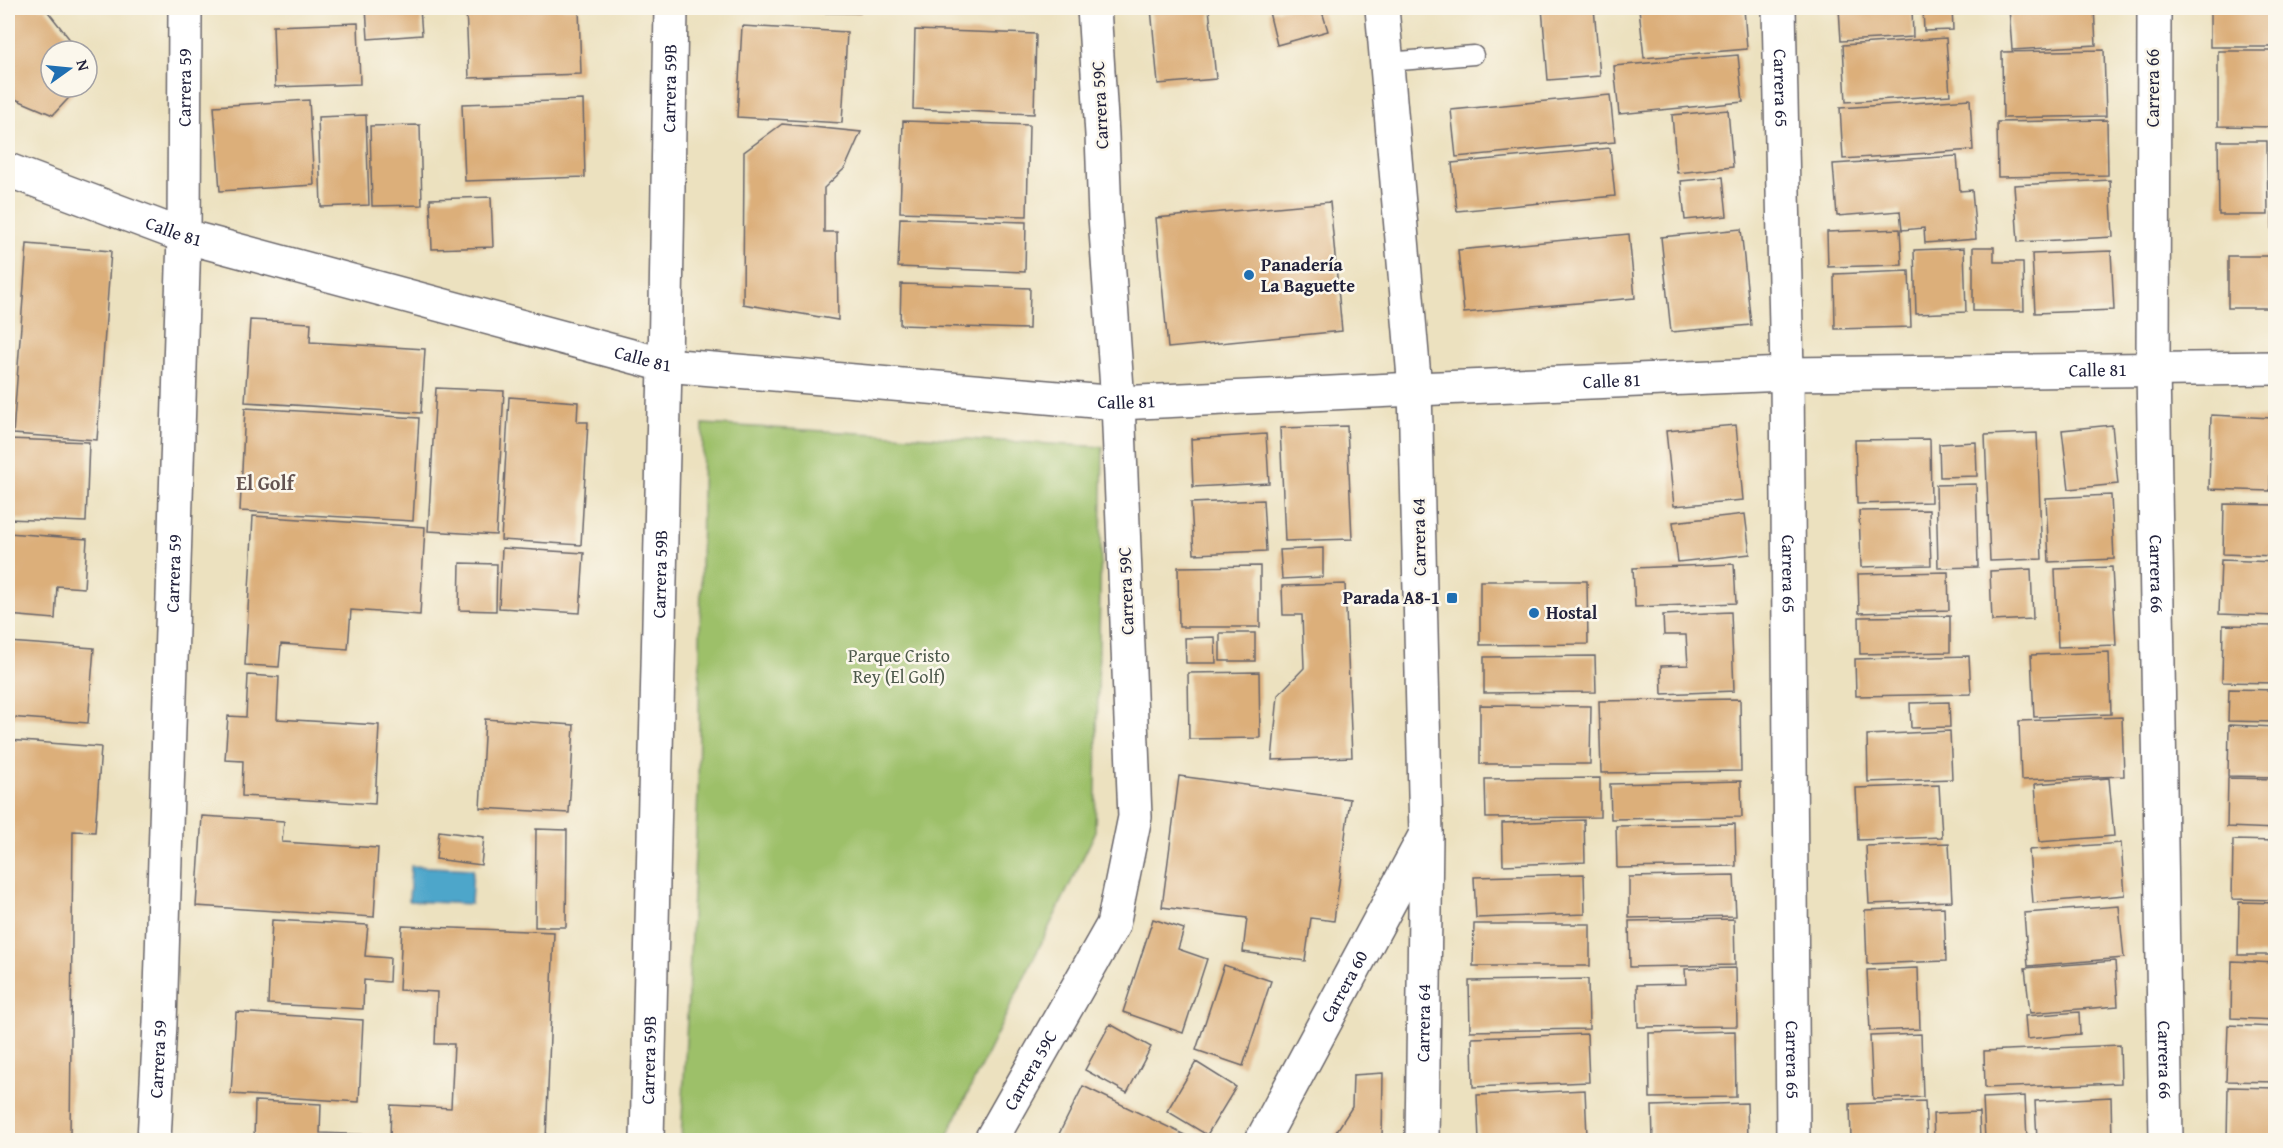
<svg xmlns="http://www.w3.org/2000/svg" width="2283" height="1148" font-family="'Gentium Book Plus',serif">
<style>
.green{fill:#9dc069;stroke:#607152;stroke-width:1.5}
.water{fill:#4da6ca;stroke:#386482;stroke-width:1.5}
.building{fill:#dcaf7a}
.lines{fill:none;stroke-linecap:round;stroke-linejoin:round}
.service-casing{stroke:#696569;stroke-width:21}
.minor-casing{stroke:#696569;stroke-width:36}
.tertiary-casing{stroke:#696569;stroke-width:36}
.service{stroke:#fff;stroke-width:18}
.minor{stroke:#fff;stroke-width:33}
.tertiary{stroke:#fff;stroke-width:33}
.poi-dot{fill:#1f6fb2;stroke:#fbf7ec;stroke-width:2}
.labels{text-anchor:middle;stroke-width:5;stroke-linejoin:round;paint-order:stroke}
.street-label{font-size:18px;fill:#22223b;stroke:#fbf7ec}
.poi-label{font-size:18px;font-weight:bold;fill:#22223b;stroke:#fbf7ec;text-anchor:start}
.park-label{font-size:18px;fill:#4d594b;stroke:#fbf7ec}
.neighbourhood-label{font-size:20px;font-weight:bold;fill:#635351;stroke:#fbf7ec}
</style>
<rect width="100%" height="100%" fill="#fbf7ec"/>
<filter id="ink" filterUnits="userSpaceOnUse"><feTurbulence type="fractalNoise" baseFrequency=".0167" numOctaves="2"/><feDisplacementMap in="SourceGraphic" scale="12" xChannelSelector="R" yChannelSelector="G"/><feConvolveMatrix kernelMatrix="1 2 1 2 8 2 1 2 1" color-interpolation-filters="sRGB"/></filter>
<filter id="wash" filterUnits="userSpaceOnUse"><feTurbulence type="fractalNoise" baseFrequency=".008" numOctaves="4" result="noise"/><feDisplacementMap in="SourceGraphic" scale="24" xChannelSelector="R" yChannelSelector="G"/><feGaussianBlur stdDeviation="1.35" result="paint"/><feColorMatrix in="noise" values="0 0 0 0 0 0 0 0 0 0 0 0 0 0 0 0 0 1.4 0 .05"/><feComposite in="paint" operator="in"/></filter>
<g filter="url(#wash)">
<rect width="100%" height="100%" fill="#ece1bf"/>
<path class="green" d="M703,424L1103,447L1095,833L945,1140H681L698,793Z"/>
<path class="water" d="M411,866L473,869L471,904L409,901Z"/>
<g id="blocks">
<path class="building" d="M8,8H45L79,51H51V87H79L53,115L8,96Z
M366,8H420L422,35L368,39Z
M466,8H579L581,74L469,78Z
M754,8H860V13L754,12Z
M912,8H1015L1014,13L912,9Z
M1151,8H1209L1216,79L1158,84Z
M1287,8H1321L1328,31L1277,45L1269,12Z
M1542,8H1594L1600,76L1548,80Z
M1639,8H1744L1747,49L1644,58Z
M1839,8H1912L1913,37L1841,41Z
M1923,8H1952L1953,30L1924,31Z
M2009,8H2094L2096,45L2012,50Z
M2210,8H2276V47H2210Z
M358,23L360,84L275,87L273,26Z
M742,26L847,32L842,123L737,117Z
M915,30L1036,34L1034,114L913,109Z
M1946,38L1950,95L1846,102L1843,45Z
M2104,50L2106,116L2003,118L2002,52Z
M2218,51H2276V127L2218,126Z
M1738,55L1743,102L1619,114L1614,66Z
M1610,95L1615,142L1456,157L1451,110Z
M1970,99L1973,150L1843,159L1840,108Z
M309,100L314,185L220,191L214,106Z
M583,100L585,177L465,181L462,104Z
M1728,110L1733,167L1677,173L1672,115Z
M366,115L369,205L321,207L318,117Z
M2107,120L2108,175L1998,177L1997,122Z
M903,121L1029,125L1027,216L900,212Z
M782,124L861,132L845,168L824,188V232H837L838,320L743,304L744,152Z
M420,125L422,205L372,206L370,126Z
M2218,141H2267L2268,215H2219Z
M1610,148L1615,196L1457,211L1452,163Z
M1957,156L1960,191L1972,190L1976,239L1925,243L1924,228L1902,230L1900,211L1837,216L1833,164Z
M1723,177L1727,216L1685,220L1681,181Z
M2110,180L2113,237L2018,242L2014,185Z
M491,197L493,247L432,249L430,199Z
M1330,202L1342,331L1168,348L1156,218Z
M2272,212H2276V308H2228V256H2272Z
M900,218L1026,222L1025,272L898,267Z
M1741,229L1751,325L1671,332L1661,237Z
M1900,229L1902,265L1828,267L1827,232Z
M1629,234L1635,298L1464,313L1458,250Z
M27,244L111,251L97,440L13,434Z
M1973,247H1994V262H2023L2024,311H1973Z
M1964,248L1966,312L1916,314L1914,250Z
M2111,251L2114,310L2035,313L2032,254Z
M1909,271L1911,327L1835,329L1834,274Z
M901,284L1030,288L1029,329L900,325Z
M250,320L311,323L310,342L425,349L421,413L245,402Z
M436,388L504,391L496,535L428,531Z
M509,397L578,402L577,422H588L581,545L501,540Z
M245,408L419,418L413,521L240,511Z
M2211,415L2272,418L2270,491L2209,489Z
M1736,425L1743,500L1674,506L1666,431Z
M2112,425L2118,484L2069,489L2062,430Z
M1347,426L1352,539L1285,541L1280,428Z
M2037,433L2042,559L1990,561L1985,435Z
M1266,434L1269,483L1193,487L1191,439Z
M8,439L89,442L86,522L8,519Z
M1930,439L1931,502L1857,504L1855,440Z
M1976,442L1977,476L1940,477L1939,444Z
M1976,484L1978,567L1938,568L1936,485Z
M2111,495L2114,559L2049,562L2046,498Z
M1263,500L1266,551L1194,554L1191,503Z
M2224,504L2276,505V556L2223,554Z
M1929,510L1931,565L1861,567L1859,511Z
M1745,514L1750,554L1678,562L1673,522Z
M253,516L425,527L420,615L351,610L348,649L281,644L279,667L245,665Z
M8,533L87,539L84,588L57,586L55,619L8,615Z
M502,548L584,553L580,613L499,608Z
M1323,548V577L1282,579L1280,550Z
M2221,560L2276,562V616L2219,614Z
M460,563L497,564L496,611L459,610Z
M1734,564L1736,603L1635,607L1633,568Z
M1260,566V627H1179L1178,567Z
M2112,567L2116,645L2058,647L2055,569Z
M2031,569L2033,619L1992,621L1990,571Z
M1948,572L1949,610L1859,613L1858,574Z
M1480,581H1587L1588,644L1480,645Z
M1345,584L1352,757L1272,760L1278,695L1304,668L1302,615H1283L1282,586Z
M1731,612L1734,691L1662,694L1661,666L1688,665L1686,635H1664L1663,615Z
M1950,616V652L1860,654L1859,617Z
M2223,625L2276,626V683L2222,682Z
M1220,633H1255V661H1220Z
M1215,637L1216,663H1186L1185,638Z
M8,642L94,648L88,723L8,717Z
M2109,652L2111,714L2034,717L2031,655Z
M1595,656L1596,692L1484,693V657Z
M1969,656L1971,694L1856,696L1855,659Z
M1259,672L1260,738L1189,739L1188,673Z
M248,675L279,677L277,719L379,725L375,804L242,796L243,761L225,760L228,716L246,717Z
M2229,689L2276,690V722L2228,721Z
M1740,699L1741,771L1601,773L1599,701Z
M1949,702L1950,727L1911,728L1910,703Z
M1480,705L1591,706L1590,764H1480Z
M2122,717L2124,776L2021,780L2019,721Z
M485,719L574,725L569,813L480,808Z
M2229,725L2276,727V777L2228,776Z
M1950,731L1952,779L1868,782L1867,735Z
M8,740L101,747L95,832L73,831L70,1140H8Z
M1179,776L1350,799L1334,921L1311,918L1305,961L1243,952L1247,918L1162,907Z
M1600,778V817L1486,818L1485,779Z
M2109,778L2114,836L2039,842L2035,784Z
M2228,778L2276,779V829L2227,827Z
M1741,781L1742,817L1611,819L1610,784Z
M1939,785L1942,837L1858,840L1856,788Z
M202,816L284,821L282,842L378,848L374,917L196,906Z
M1584,820L1585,862L1503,865L1502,823Z
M1735,824L1736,866L1617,868L1616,826Z
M536,829L567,830L566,927H535Z
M439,831L484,837L481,865L436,859Z
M2233,840L2276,841V900L2232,899Z
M1949,843L1952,901L1869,904L1866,846Z
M2121,843L2125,895L2033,903L2029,850Z
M1584,874L1585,914L1476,918L1474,877Z
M1734,875L1736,916L1629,918V877Z
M2239,902L2276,903V955H2238Z
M2119,906L2124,958L2028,966L2024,913Z
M1944,907L1946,961L1867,964L1865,910Z
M1153,919L1184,929L1178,949L1207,959L1183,1033L1123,1012Z
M1734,919L1735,965L1630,967L1629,921Z
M272,920L368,925L365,956L390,958L389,982L364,980L363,1009L268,1004Z
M1474,924H1590V966H1473Z
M402,926L554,932L546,1140H390L391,1105L451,1108L454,1044H435L437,992L399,990Z
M2115,961L2118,1006L2030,1013L2025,968Z
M2232,961L2276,963V1020L2231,1018Z
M1224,965L1271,981L1243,1066L1196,1050Z
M1736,968L1737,1026L1638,1027L1637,985L1686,984L1685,969Z
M1918,968L1920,1029L1870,1031L1867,970Z
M1588,979L1589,1029L1470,1031L1469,981Z
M236,1012L363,1020L359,1102L231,1094Z
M2079,1012L2080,1034L2027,1039L2025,1016Z
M1110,1024L1151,1047L1127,1093L1085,1070Z
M2228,1025L2276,1027V1082L2226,1081Z
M1735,1031L1736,1097L1650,1098L1649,1033Z
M1587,1034L1589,1082L1473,1087L1472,1038Z
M1921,1034L1923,1097L1873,1099L1870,1036Z
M2120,1045L2121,1083L1985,1088L1984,1051Z
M1196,1062L1236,1087L1207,1135L1167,1111Z
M1383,1073L1382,1140H1331L1352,1107L1353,1075Z
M1083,1086L1187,1136L1185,1140H1056Z
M2228,1087L2276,1088V1140H2227Z
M1585,1090L1587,1136L1479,1140L1477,1095Z
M2025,1096L2027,1140H1985L1983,1098Z
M2111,1097L2112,1140H2037L2035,1101Z
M255,1101L321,1104L320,1133L375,1135V1140H254Z
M1925,1101L1927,1140H1851L1850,1104Z
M1747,1103L1748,1140H1653L1652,1106Z
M1979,1112L1980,1140H1934L1933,1114Z"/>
</g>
</g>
<g filter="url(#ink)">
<use href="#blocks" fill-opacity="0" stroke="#696569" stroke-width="1.5"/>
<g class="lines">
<g class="service-casing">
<path id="service" d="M1387,62L1474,55"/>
</g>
<g class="minor-casing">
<g id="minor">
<path id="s1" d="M1779,8L1787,374L1793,1140"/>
<path id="s2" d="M2154,8L2153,368L2166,1140"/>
<path id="s3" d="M8,170L184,236L665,365L1118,403L1415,389L1787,374L2276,368"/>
<path id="s4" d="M154,1140L160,1023L184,236L185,8"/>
<path id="s5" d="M1422,1140L1426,834"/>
</g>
</g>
<g class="tertiary-casing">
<g id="tertiary">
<path id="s6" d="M647,1140L665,365L671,8"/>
<path id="s7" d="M991,1140L1113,925L1135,817L1118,403L1105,216L1102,135L1094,8"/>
<path id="s8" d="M1262,1140L1426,834L1415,389L1382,8"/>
</g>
</g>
<use href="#service" class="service"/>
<use href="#minor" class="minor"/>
<use href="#tertiary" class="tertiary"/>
</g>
</g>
<g class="poi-dot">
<circle cx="1249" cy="275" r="6"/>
<rect x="1446" y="592" width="12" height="12" rx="3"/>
<circle cx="1534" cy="613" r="6"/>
</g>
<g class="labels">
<g class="street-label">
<text dy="6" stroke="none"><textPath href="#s4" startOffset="1053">Carrera 59</textPath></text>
<text dy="6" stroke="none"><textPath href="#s6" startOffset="1052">Carrera 59B</textPath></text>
<text dy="6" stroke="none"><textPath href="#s1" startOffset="80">Carrera 65</textPath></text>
<text transform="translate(2153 88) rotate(-90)" y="6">Carrera 66</text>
<text transform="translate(1100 105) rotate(-93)" y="6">Carrera 59C</text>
<text dy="6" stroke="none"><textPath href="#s3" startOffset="177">Calle 81</textPath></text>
<text dy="6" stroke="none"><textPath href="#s3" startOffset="663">Calle 81</textPath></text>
<text dy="6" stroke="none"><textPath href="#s3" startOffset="2121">Calle 81</textPath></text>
<text dy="6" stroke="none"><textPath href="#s3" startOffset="1635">Calle 81</textPath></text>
<text dy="6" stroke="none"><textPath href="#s3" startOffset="1149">Calle 81</textPath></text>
<text transform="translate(1419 537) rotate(-91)" y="6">Carrera 64</text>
<text dy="6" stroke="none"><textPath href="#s4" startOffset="567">Carrera 59</textPath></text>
<text dy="6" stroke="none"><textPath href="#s6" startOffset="566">Carrera 59B</textPath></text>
<text dy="6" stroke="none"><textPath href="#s1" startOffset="566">Carrera 65</textPath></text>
<text dy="6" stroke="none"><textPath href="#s2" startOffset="566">Carrera 66</textPath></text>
<text transform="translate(1126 591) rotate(-92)" y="6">Carrera 59C</text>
<text dy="6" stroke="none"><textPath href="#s8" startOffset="174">Carrera 60</textPath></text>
<text dy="6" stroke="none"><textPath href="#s5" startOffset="117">Carrera 64</textPath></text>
<text dy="6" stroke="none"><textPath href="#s4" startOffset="81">Carrera 59</textPath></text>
<text dy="6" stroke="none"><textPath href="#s6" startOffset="80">Carrera 59B</textPath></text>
<text dy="6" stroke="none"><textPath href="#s1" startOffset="1052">Carrera 65</textPath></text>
<text dy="6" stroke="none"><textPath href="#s2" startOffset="1052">Carrera 66</textPath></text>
<text dy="6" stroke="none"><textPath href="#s7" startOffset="80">Carrera 59C</textPath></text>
</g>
<g class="poi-label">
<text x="1261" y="271">Panadería<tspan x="1261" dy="21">La Baguette</tspan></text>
<text x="1440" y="604" text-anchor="end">Parada A8-1</text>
<text x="1546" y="619">Hostal</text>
</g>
<g class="park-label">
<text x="899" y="662">Parque Cristo<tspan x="899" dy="21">Rey (El Golf)</tspan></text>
</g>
<g class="neighbourhood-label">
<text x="265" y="490">El Golf</text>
</g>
</g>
<rect width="2283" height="1148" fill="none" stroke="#fbf7ec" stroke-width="30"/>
<g transform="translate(69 69) rotate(75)"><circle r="28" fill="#fbf7ec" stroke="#a4a2a5" stroke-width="1.5"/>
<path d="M0-4.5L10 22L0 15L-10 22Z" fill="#1f6fb2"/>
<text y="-9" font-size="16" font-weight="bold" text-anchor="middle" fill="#22223b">N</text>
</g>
</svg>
